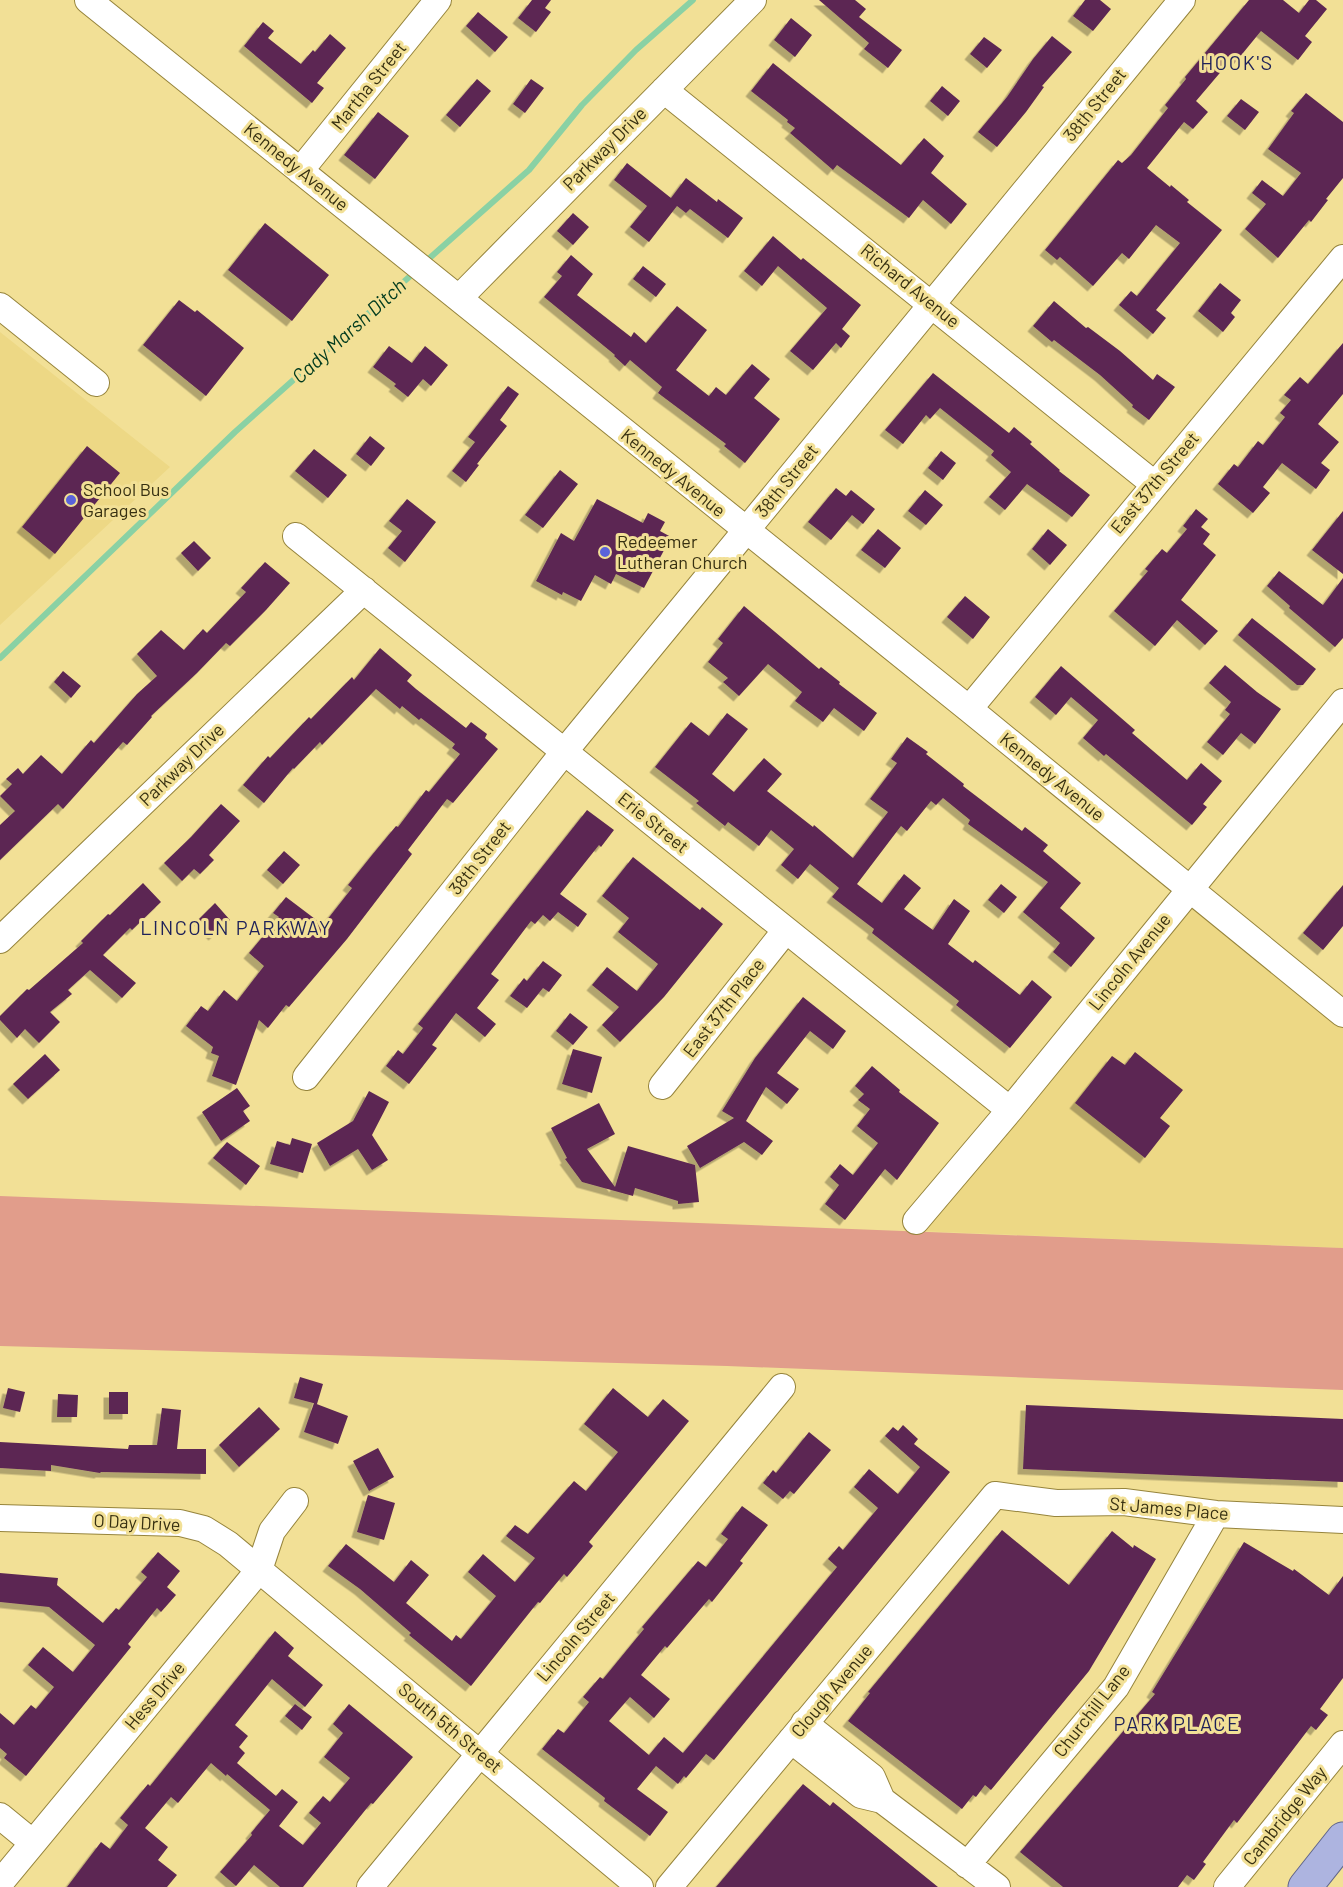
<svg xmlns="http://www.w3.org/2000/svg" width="1343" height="1887" font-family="Barlow,sans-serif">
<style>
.built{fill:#edd885}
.grass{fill:#e19d8b}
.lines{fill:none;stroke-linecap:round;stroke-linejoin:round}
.stream{stroke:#8ad1a4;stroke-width:6}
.building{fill:#5c2852;filter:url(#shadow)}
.minor-casing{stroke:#96843c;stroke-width:28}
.major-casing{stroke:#60658a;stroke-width:35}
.minor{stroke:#fff;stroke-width:26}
.major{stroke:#adb4e0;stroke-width:33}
.poi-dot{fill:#5a63da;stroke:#f2e096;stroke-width:2}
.labels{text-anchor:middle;stroke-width:6;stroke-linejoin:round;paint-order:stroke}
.street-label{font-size:18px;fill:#373011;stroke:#f2e096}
.poi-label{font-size:18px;fill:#373011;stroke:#f2e096;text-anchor:start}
.neighbourhood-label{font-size:20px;letter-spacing:1.5px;fill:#1e2159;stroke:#f2e096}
.water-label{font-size:20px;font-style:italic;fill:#003b1e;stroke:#f2e096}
</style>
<defs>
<filter id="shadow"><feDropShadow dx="-5.5" dy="5.5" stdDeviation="0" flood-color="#0004"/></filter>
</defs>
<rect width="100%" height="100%" fill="#f2e096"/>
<path class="built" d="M0,332L170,467L0,625Z
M1192,896L1343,1019V1248L919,1231Z"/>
<path class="grass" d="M0,1196L1343,1248V1390L727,1366L0,1346Z"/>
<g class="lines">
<path class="stream" d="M424,263L529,170L582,105L636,50L693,0
M0,658L235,432L417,270"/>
</g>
<path class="building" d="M532,0H551L545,8L551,12L536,32L518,18Z
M819,0H855L866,9L859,17L902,50L888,68L864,49L869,43Z
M1085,0H1100L1111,9L1093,31L1073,16Z
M1249,0H1283L1299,13L1309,0H1316L1327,9L1305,36L1312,42L1298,60L1261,31L1234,64L1230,61L1196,101L1208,112L1193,129L1184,122L1147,168L1170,187L1171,185L1189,200L1187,202L1222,230L1156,310L1166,318L1153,334L1119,305L1131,291L1137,296L1180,243L1156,225L1129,259L1122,253L1093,286L1060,257L1057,260L1045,250L1118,160L1122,163L1131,155L1168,108L1165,105L1186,79L1185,77Z
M478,12L508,37L495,52L466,26Z
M791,18L812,35L795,57L774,40Z
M263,22L274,31L268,38L301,64L313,50L315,52L330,34L346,48L317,83L324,88L312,103L244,46Z
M1052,36L1072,52L1042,86L1044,87L1026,112L997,147L978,132L1007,97L1033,59Z
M984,37L1002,50L987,68L970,54Z
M773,63L901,165L924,138L944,156L931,173L967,204L951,224L923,200L909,218L837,165L833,170L790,133L795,128L787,122L788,120L751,91Z
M477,79L491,91L460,127L446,115Z
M531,79L544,88L525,113L513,104Z
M942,86L960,101L948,116L930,101Z
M1306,93L1343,122V178L1326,199L1328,200L1311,222L1309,220L1278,258L1245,229L1266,204L1252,193L1262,180L1283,196L1301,173L1268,149L1294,113L1291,111Z
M1241,99L1259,112L1245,130L1227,116Z
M378,112L409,136L375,179L344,155Z
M627,163L671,198L686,178L717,202L718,199L743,218L728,238L690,209L686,213L677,206L649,242L630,227L647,206L614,180Z
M573,213L589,227L573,245L557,231Z
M265,223L329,275L292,321L228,270Z
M773,236L801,260L803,258L861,305L842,329L850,336L841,348L836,343L813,370L790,351L827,308L778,266L762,286L744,271Z
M571,255L593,274L577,295L631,337L634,332L646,343L677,306L707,330L676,370L709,396L716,387L726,395L752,364L770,379L754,398L780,419L745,463L724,446L726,444L658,393L662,387L630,360L625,366L614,356L615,355L544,297L562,276L557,272Z
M643,266L666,284L656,297L633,279Z
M1220,283L1241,300L1231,313L1235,317L1223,332L1198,311Z
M179,300L195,312L197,310L244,348L206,396L143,345Z
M1054,301L1086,328L1088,327L1120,351L1153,380L1157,374L1175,387L1149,420L1132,407L1133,405L1100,375L1054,340L1052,342L1033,326Z
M1343,343V394L1318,424L1339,442L1321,463L1330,470L1316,489L1282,463L1263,487L1270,493L1253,513L1218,484L1234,464L1238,467L1258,441L1263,445L1285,417L1280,413L1291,400L1284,395L1300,377L1308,384Z
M389,346L412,363L425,346L448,365L431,386L423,379L408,397L394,386L396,384L373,367Z
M933,373L1009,433L1014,427L1032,442L1030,444L1060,470L1059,471L1090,495L1072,517L1027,484L1005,510L989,497L1011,472L991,455L994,451L940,408L930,419L926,415L903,444L885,430Z
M508,386L519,394L500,420L507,426L477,464L479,465L466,482L452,471L475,442L468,437Z
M370,436L385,448L371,466L356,454Z
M87,446L120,473L55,554L22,527Z
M314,449L347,475L328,498L295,471Z
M941,451L956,463L943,480L928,468Z
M560,470L578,484L543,528L525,515Z
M836,488L846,496L851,490L875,509L863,524L852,515L831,540L808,522Z
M925,490L943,505L926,525L908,511Z
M407,499L436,522L405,562L388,548L402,531L389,521Z
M597,499L643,523L648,513L665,522L660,531L671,537L644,588L616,574L611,584L595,575L581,601L563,592L562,595L536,581L561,533L574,541Z
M1196,509L1208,519L1201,527L1210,534L1203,544L1216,555L1181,600L1218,631L1205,645L1177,620L1155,646L1114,611L1148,571L1145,569L1162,549L1167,553L1187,529L1183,526Z
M1343,511V574L1312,550Z
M878,529L901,548L885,568L861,550Z
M1048,529L1067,545L1050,565L1032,549Z
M194,541L211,558L198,571L181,553Z
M265,562L290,583L266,610L230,646L226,643L197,673L151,716L152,717L127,745L123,742L63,809L58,804L0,860V825L15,811L0,796L12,784L6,779L18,768L23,774L41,755L62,774L91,740L94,743L137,694L157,676L137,654L161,630L184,650L203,629L207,633L246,592L241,588Z
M1279,571L1323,605L1343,578V638L1335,647L1289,608L1290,606L1267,586Z
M965,596L990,617L973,639L947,617Z
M744,606L819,669L821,667L840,682L839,684L877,713L864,731L834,708L823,722L795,701L802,692L768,664L739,696L723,682L728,678L708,662L723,643L718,639Z
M1252,618L1316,669L1303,685H1297L1238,635Z
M380,648L412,675L407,681L416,689L466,728L471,722L487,734L485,738L498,749L453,803L447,799L408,850L412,854L347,939L289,1007L286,1005L268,1028L259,1020L236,1085L212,1076L219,1056L211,1053L213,1047L186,1026L201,1006L208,1011L224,990L237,1001L264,966L249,953L279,917L273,913L286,897L323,925L352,888L348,885L372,855L396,826L398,827L426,790L429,792L460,754L452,748L455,744L421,718L419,720L402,706L400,709L376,689L322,745L320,742L294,769L293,768L264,803L243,785L268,756L270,758L309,717L311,719L352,677L354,680Z
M1225,665L1257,692L1281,709L1255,744L1241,733L1223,755L1207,742L1230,714L1225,710L1231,702L1209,683Z
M1061,666L1135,730L1132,733L1187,780L1201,763L1222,781L1203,804L1207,807L1192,825L1106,754L1104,756L1083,738L1098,720L1071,697L1056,715L1035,697Z
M63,671L81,686L71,698L54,682Z
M727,713L748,729L712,774L734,792L764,758L782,774L767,791L813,827L814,825L853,858L888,812L870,799L897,763L891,759L907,737L928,752L926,754L964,784L963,786L1022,831L1025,827L1048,845L1043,851L1081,883L1060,908L1095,938L1071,967L1053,952L1060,943L1023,912L1048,882L968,824L970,820L943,798L936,805L931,801L907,831L901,826L857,884L882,903L904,874L921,888L904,909L933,930L954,899L970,911L948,944L973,963L975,960L1020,995L1032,980L1052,997L1010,1048L956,1005L959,1001L872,933L874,929L832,897L839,888L810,864L798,879L781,865L794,849L771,830L759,846L728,822L725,826L696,803L699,801L655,767L691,722L709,736Z
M221,804L240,821L209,855L214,860L200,874L194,869L182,881L164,863L191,837Z
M587,810L614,830L601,847L599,845L560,894L587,914L578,927L558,912L550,921L543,915L535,924L531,921L491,974L499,980L477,1008L496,1024L485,1037L456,1013L432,1045L437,1048L409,1084L386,1066L398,1050L403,1054L423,1028L418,1024Z
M284,851L300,865L283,884L267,870Z
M633,857L700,910L702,907L723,924L664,997L620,1042L602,1025L619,1007L592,985L607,967L637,991L658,964L618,932L629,918L602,896Z
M143,883L161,902L132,930L130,928L103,955L136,983L122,998L90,970L68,990L72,994L50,1012L60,1022L39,1043L25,1029L17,1038L0,1020V1016L27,989L29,990L83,943L81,941L108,914L110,915Z
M1001,884L1017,897L1004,913L988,900Z
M1343,885V926L1323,950L1303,933Z
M215,903L230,920L214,935L199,919Z
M543,961L562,975L549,992L543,988L527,1008L510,996L524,978L527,981Z
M803,997L846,1031L833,1049L810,1031L777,1073L799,1089L787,1104L766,1087L746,1121L773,1141L762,1155L744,1142L700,1168L687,1146L734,1118L722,1111L755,1058Z
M570,1013L588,1027L573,1045L556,1031Z
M573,1049L602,1057L592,1093L562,1084Z
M1135,1052L1183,1090L1160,1118L1170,1126L1145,1158L1075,1103L1112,1056L1125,1065Z
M45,1054L60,1070L28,1099L13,1084Z
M872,1066L900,1090L899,1092L939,1123L897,1180L885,1169L845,1220L825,1204L839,1185L830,1177L840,1164L853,1175L878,1143L857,1126L870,1109L858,1100L864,1094L855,1086Z
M237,1088L250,1106L243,1111L250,1121L221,1141L202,1112Z
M369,1091L389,1102L372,1135L388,1160L372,1170L358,1149L330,1166L317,1143L353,1121Z
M599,1103L615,1134L587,1149L615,1187L628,1146L695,1165L699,1202L678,1204V1201L635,1188L633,1196L582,1182L565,1159L567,1158L551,1128Z
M292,1138L312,1144L303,1173L270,1164L277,1141L290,1145Z
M227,1142L260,1166L246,1185L213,1158Z
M300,1377L323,1384L317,1404L294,1398Z
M8,1388L25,1392L20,1412L3,1408Z
M613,1388L648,1417L663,1399L689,1421L589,1542L593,1546L567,1577L564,1574L540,1603L538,1602L471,1686L409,1635L411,1633L360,1589L328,1566L346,1544L394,1582L411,1560L429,1575L406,1603L452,1641L456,1635L461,1639L496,1596L468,1572L483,1554L515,1582L535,1558L506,1536L515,1525L528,1534L574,1481L586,1491L618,1452L584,1424Z
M109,1392H128V1414H109Z
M58,1394L78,1395L77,1417H57Z
M314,1403L348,1416L338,1444L304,1432Z
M1026,1405L1343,1419V1482L1023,1469Z
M259,1407L280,1429L239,1467L219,1445Z
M162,1408L181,1410L177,1449H206V1474L101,1472L100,1473L51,1465V1471L0,1468V1442L128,1449L129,1445H157Z
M903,1425L918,1439L914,1444L950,1472L714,1760L706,1754L686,1778L684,1776L678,1784L656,1766L637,1789L668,1812L650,1836L604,1801L605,1798L542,1749L558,1729L564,1733L589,1702L583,1697L600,1677L603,1679L644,1629L642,1627L698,1561L706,1567L728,1539L721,1534L742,1506L768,1525L740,1561L743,1563L712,1602L709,1599L667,1648L665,1646L641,1675L670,1699L654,1718L630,1697L609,1721L649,1755L664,1737L683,1753L837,1567L828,1559L839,1546L843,1550L878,1508L854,1487L869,1469L898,1494L920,1467L885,1436L893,1427L898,1431Z
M809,1432L831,1450L794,1494L790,1491L783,1499L763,1483L773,1470L776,1473Z
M378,1448L394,1477L369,1491L353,1461Z
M368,1495L395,1503L384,1540L357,1532Z
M1002,1530L1069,1585L1112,1531L1133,1548L1134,1545L1156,1559L1089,1671L991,1790L985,1785L976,1797L973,1795L962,1809L848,1721L870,1693L868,1692Z
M1244,1542L1293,1571L1294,1569L1329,1595L1343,1576V1678L1320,1709L1328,1715L1316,1730L1311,1726L1237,1823L1234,1820L1203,1862L1206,1864L1194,1880L1187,1875L1178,1887H1063L1020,1852L1155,1694L1152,1692Z
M158,1552L180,1571L167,1587L176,1595L161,1612L157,1608L128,1644L131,1647L26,1776L4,1758L7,1754L0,1748V1713L14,1725L31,1705L36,1709L54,1687L28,1665L43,1647L73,1672L95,1645L49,1607L0,1602V1573L58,1578L57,1585L103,1623L116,1608L119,1610L147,1577L141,1572Z
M275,1631L294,1648L288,1656L323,1685L305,1707L272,1679L235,1725L248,1736L239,1747L245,1753L237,1763L276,1796L282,1789L298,1802L279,1826L303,1845L321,1823L309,1813L323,1796L330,1802L350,1778L324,1757L343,1733L333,1724L349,1704L413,1757L373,1804L371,1803L303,1887H280L254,1865L236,1886L220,1872L252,1835L251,1833L270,1810L227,1774L226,1776L211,1763L178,1803L171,1797L145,1828L168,1847L158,1860L177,1875L167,1887H67L101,1842L110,1849L128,1825L120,1818L148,1784L150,1786Z
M295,1704L312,1717L302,1730L285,1716Z
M803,1784L830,1806L833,1802L938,1887H716Z"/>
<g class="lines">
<g class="minor-casing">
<path id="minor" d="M88,0L969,709L1343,1014
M664,90L1154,484
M300,171L438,0
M459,298L753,0
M0,306L96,383
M296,536L1010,1110
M969,709L1343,258
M0,940L364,590
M306,1077L564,752L1182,0
M662,1086L786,930
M916,1221L1010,1110L1343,702
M0,1518L180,1523L204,1529L228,1544L640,1887
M804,1723L872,1777L882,1800
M791,1740L861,1795L882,1800L997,1887
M0,1816L33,1843
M967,1865L1116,1687L1216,1514
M0,1883L259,1570L272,1531L295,1501
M370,1887L782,1387
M669,1887L995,1495L1056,1503L1124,1502L1216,1514L1343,1520
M1227,1887L1343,1744"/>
</g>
<g class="major-casing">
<path id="major" d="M1305,1887L1343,1839"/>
</g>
<use href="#minor" class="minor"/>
<use href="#major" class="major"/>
</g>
<g class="poi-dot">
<circle cx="71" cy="500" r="6"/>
<circle cx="605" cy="552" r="6"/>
</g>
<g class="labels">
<g class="street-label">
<text transform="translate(369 86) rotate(-51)" y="6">Martha Street</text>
<text transform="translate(1095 105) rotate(-51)" y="6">38th Street</text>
<text transform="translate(605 149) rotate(-45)" y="6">Parkway Drive</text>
<text transform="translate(296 167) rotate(39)" y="6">Kennedy Avenue</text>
<text transform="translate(910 286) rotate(39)" y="6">Richard Avenue</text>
<text transform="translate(673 473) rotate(39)" y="6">Kennedy Avenue</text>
<text transform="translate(787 481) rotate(-51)" y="6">38th Street</text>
<text transform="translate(1155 483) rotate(-50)" y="6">East 37th Street</text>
<text transform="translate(182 765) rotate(-44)" y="6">Parkway Drive</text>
<text transform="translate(1052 777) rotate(39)" y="6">Kennedy Avenue</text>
<text transform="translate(653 823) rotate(39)" y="6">Erie Street</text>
<text transform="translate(480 858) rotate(-52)" y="6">38th Street</text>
<text transform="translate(1130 962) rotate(-51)" y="6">Lincoln Avenue</text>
<text transform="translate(724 1008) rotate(-52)" y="6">East 37th Place</text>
<text transform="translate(1169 1509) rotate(5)" y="6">St James Place</text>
<text transform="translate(137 1523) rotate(3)" y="6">O Day Drive</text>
<text transform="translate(576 1637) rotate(-50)" y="6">Lincoln Street</text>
<text transform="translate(832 1691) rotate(-50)" y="6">Clough Avenue</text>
<text transform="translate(155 1696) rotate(-50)" y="6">Hess Drive</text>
<text transform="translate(1092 1711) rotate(-52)" y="6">Churchill Lane</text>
<text transform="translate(450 1728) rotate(40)" y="6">South 5th Street</text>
<text transform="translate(1285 1816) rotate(-51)" y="6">Cambridge Way</text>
</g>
<g class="poi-label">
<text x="83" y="496">School Bus<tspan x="83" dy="21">Garages</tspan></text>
<text x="617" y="548">Redeemer<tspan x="617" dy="21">Lutheran Church</tspan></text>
</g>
<g class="neighbourhood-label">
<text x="1237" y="70">HOOK'S</text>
<text x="236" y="935">LINCOLN PARKWAY</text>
<text x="1177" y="1731">PARK PLACE</text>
</g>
<g class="water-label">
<text transform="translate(349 331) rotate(-42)" y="7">Cady Marsh Ditch</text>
</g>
</g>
</svg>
